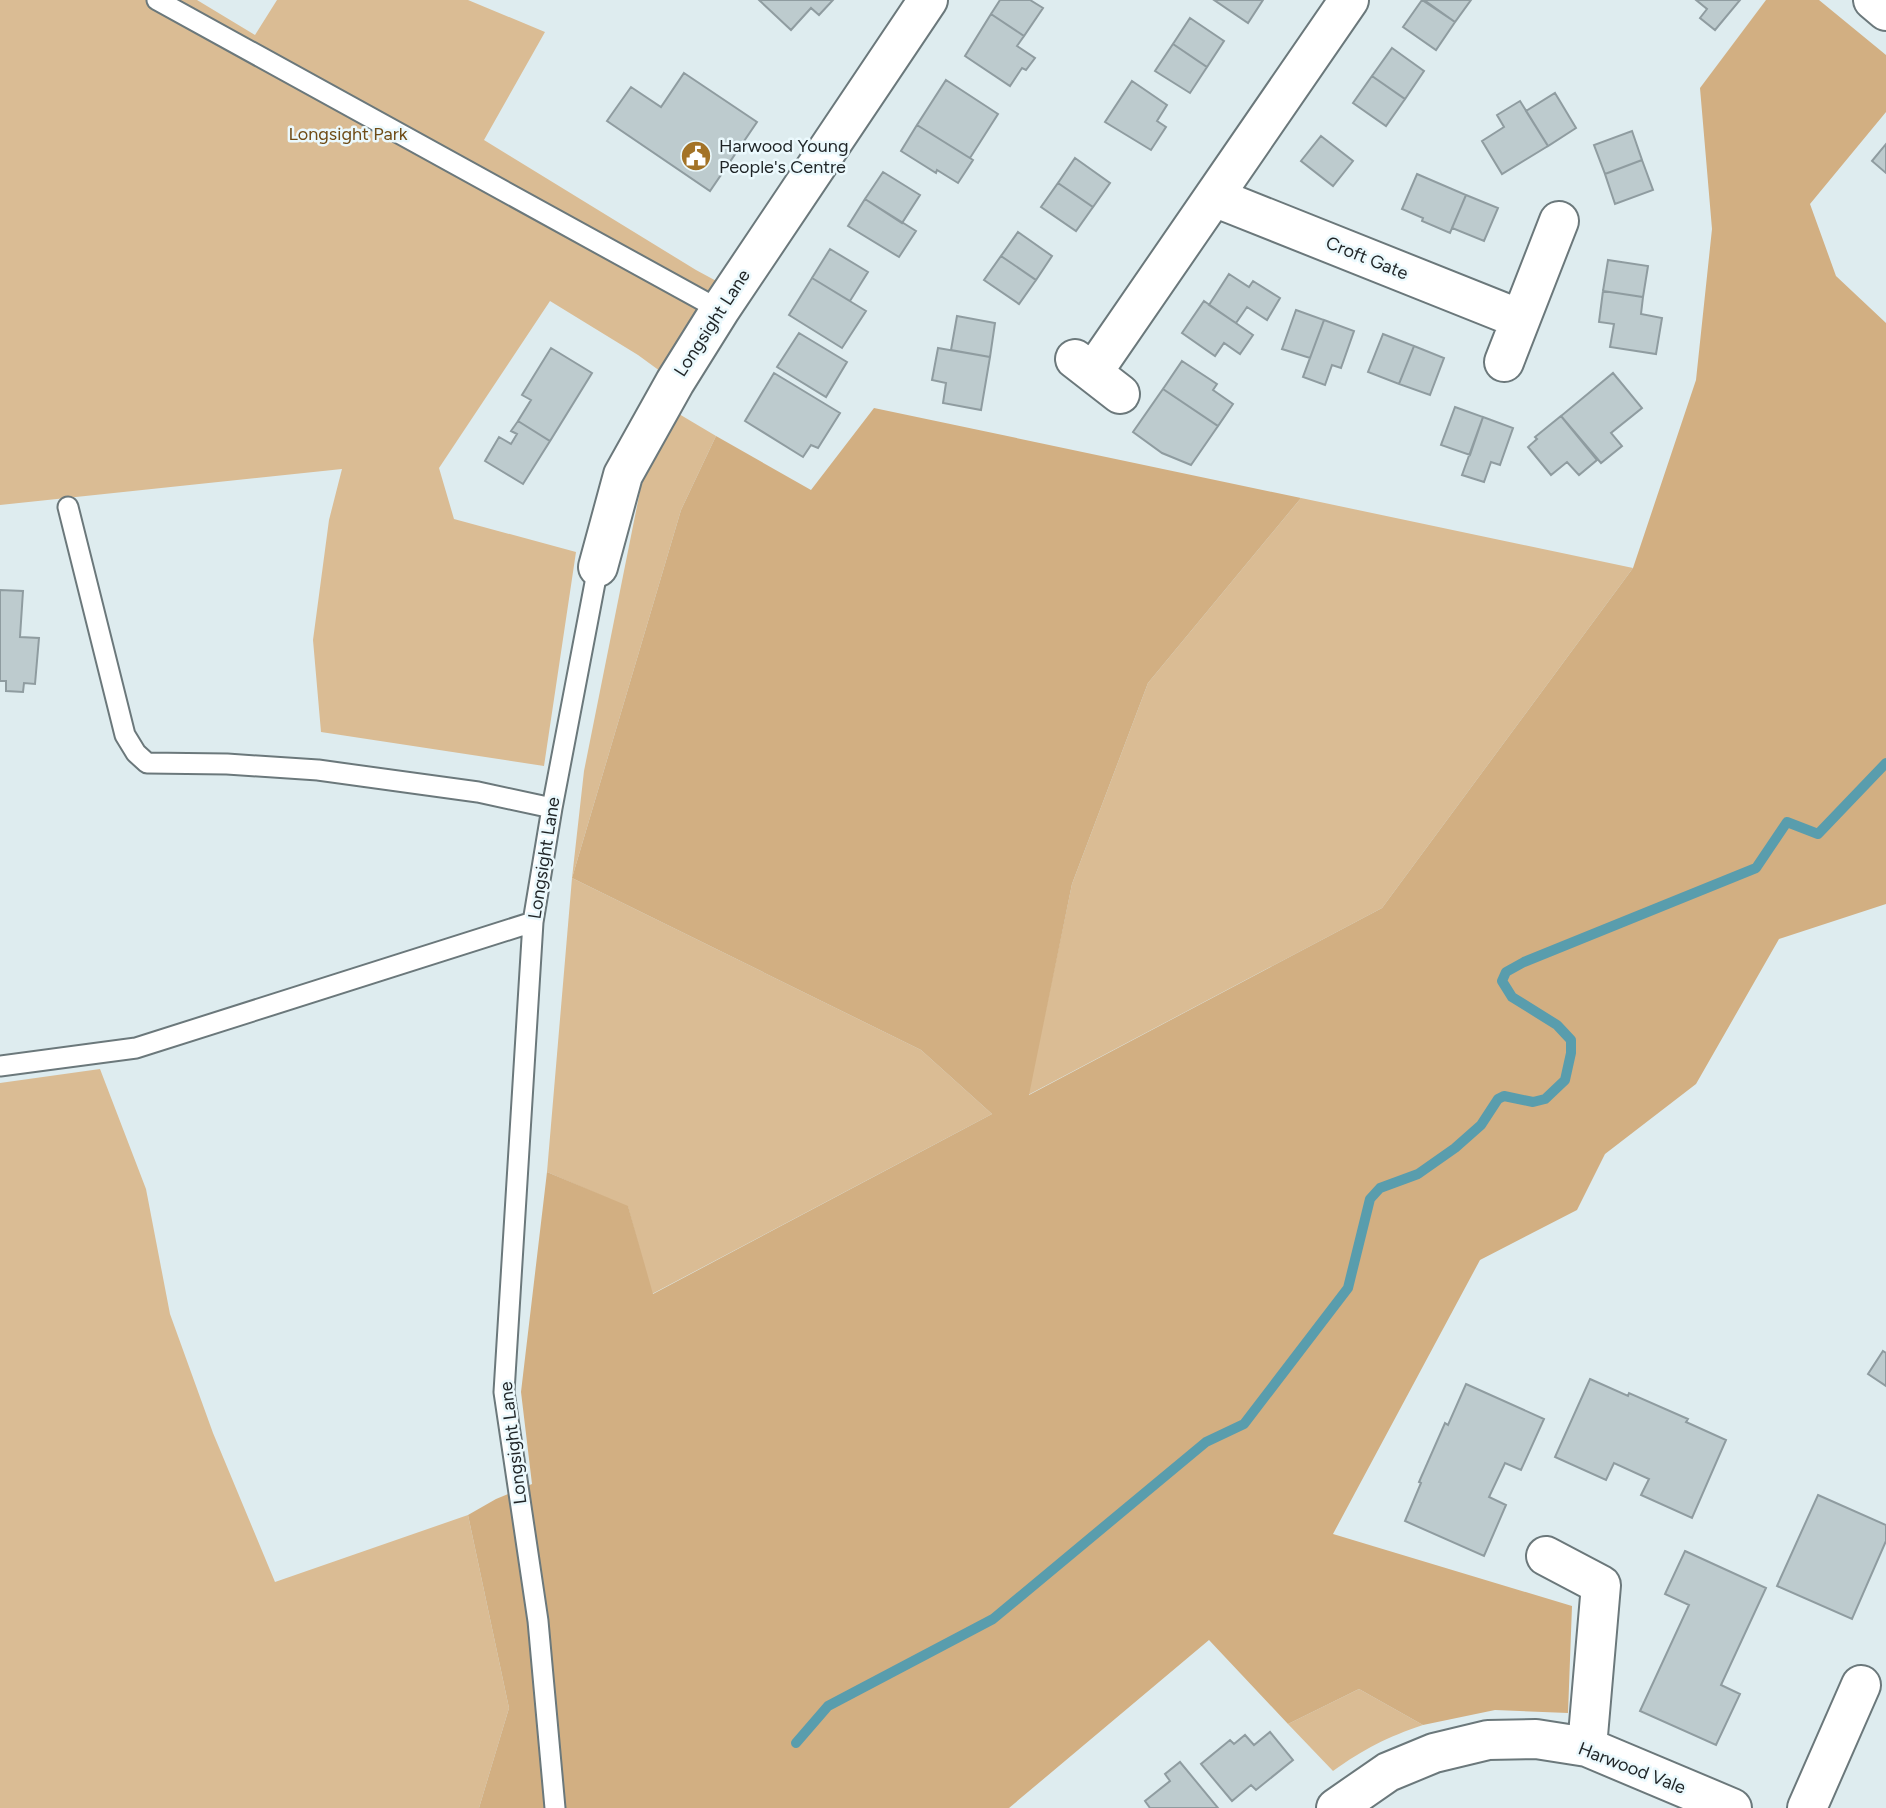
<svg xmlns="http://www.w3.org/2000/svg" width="1886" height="1808" font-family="Figtree,sans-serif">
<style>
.green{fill:#dabc94}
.forest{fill:#d2af82}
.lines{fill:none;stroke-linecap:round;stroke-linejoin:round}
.stream{stroke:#599dad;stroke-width:10}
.building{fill:#bdcbce;stroke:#8f9ca0;stroke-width:2}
.service-casing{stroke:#6b787b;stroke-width:23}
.minor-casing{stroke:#6b787b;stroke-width:42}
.service{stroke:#fff;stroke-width:19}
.minor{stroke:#fff;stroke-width:38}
.labels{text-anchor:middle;stroke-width:5;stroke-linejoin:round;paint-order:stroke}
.park-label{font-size:18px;fill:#6f4c16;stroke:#ebf9fd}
.poi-label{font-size:18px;fill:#1f2426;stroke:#ebf9fd;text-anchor:start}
.street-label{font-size:18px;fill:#1f2426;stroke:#ebf9fd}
</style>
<rect width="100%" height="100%" fill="#deecef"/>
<path class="green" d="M0,0H197L255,35L277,0H468L545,32L484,140L696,270L733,290L675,382L638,355L550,301L439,468L454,519L576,552L544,766L321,732L313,640L329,520L342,469L0,505Z
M679,414L716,436L681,510L572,878L921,1050L992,1114L652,1294L628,1207L547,1172L572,878L584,771L642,481Z
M1301,498L1633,568L1382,908L1028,1095L1072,884L1148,683Z
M100,1069L146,1189L170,1314L213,1433L275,1582L468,1515L509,1708L479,1808H0V1083Z
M1359,1689L1423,1725C1387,1737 1364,1749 1333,1771L1288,1724Z"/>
<path class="forest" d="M1766,0H1819L1886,55V112L1810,204L1836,276L1886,323V904L1779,939L1696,1084L1605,1154L1577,1210L1480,1260L1333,1534L1572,1606L1568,1713L1495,1710L1423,1725L1359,1689L1288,1724L1209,1640L1009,1808H479L509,1708L468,1515L496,1499L532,1484L521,1392L547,1172L628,1206L653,1294L992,1114L921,1050L572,878L681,510L716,436L811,490L874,408L1301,498L1148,683L1072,884L1029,1095L1382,908L1633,568L1696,380L1712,229L1700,88Z"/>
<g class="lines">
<path class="stream" d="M796,1743L828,1706L993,1619L1206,1442L1244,1424L1348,1288L1370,1199L1380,1188L1418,1174L1455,1148L1481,1125L1498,1099L1504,1096L1533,1102L1545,1099L1565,1080L1571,1053V1040L1557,1025L1512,997L1502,981L1506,972L1524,962L1756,868L1787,822L1818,834L1886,763"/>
</g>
<path class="building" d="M759,0H833L819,15L811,8L791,30Z
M1000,0H1030L1043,8L1024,36L991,14Z
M1214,0H1263L1248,23Z
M1422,0L1455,22L1436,50L1403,27Z
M1424,0H1471L1455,22Z
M1696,0H1740L1715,30L1700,18L1707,9Z
M991,14L1024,36L1017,46L1035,58L1026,70L1022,68L1010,86L965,56Z
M1190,18L1224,41L1207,67L1173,44Z
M1173,44L1207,67L1190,93L1155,71Z
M1392,48L1424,71L1405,99L1372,76Z
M684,73L757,122L710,191L607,121L631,87L661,107Z
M1372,76L1405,99L1386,126L1353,103Z
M946,80L998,114L970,158L917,125Z
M1132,81L1167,105L1157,121L1166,127L1151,150L1105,122Z
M1555,93L1576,128L1548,146L1526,111Z
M1520,101L1548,146L1502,174L1482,141L1504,127L1497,115Z
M917,125L973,160L958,183L937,170L936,173L901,151Z
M1632,131L1642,160L1605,174L1594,145Z
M1321,136L1353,161L1333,186L1301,161Z
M1886,144V173L1872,161Z
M1075,158L1110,183L1093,207L1058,183Z
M1642,160L1653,190L1615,204L1605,174Z
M883,172L920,195L902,223L865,199Z
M1417,174L1466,195L1450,233L1422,221L1423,218L1402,209Z
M1058,183L1093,207L1076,231L1041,207Z
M1466,195L1498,208L1484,241L1452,228Z
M865,199L916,231L899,257L848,226Z
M1018,232L1052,256L1036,280L1001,256Z
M830,249L868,272L850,301L812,278Z
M1001,256L1036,280L1019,304L984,280Z
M1608,260L1648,266L1643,297L1603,291Z
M1229,274L1249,287L1253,281L1280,298L1267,320L1247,307L1236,323L1209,305Z
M812,278L866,311L842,348L789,315Z
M1603,291L1643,297L1641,314L1662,318L1656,354L1610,347L1614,324L1599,322Z
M1204,301L1253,335L1240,354L1224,343L1215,356L1182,333Z
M1296,310L1324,320L1310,358L1282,349Z
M957,316L995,323L990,357L951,350Z
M1324,320L1354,331L1341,368L1332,365L1325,385L1303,377Z
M799,333L847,362L826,397L777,367Z
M1383,334L1414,346L1399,384L1368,372Z
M1414,346L1444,358L1430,395L1399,384Z
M551,348L592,373L550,441L518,421L531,400L522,395Z
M938,348L990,357L981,410L943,403L946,383L932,380Z
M1182,361L1217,384L1213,390L1233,404L1218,426L1163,389Z
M774,373L840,413L818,448L811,445L803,457L745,421Z
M1613,373L1642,408L1611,433L1622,446L1601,463L1561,416Z
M1163,389L1218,426L1191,465L1162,453L1133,432Z
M1455,407L1483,417L1470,455L1441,445Z
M1561,416L1597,460L1579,475L1567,462L1551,475L1528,447L1537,439L1535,437Z
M1483,417L1513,428L1500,465L1491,462L1484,482L1462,475Z
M518,421L550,441L523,484L485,461L499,437L511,444L517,434L511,431Z
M0,590L23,591L20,637L39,638L35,684L24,683L23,692L6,691V681H0Z
M1883,1351L1886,1353V1386L1868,1374Z
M1590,1379L1628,1396L1629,1393L1688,1419L1686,1422L1726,1440L1692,1518L1641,1495L1649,1479L1614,1463L1606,1480L1555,1457Z
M1466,1384L1544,1419L1521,1470L1505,1463L1489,1497L1506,1505L1484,1556L1405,1521L1421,1483L1419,1482L1445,1423L1448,1425Z
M1818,1495L1886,1525V1541L1852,1619L1777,1586Z
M1685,1551L1766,1588L1721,1685L1740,1694L1716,1745L1640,1711L1689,1605L1665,1594Z
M1270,1732L1293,1760L1256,1790L1251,1785L1232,1801L1201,1764L1230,1740L1234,1744L1245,1735L1254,1745Z
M1180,1762L1218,1808H1150L1145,1801L1170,1781L1165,1774Z"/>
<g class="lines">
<g class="service-casing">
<path id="service" d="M157,0L720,310
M68,507L125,735L136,753L147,763L227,764L318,770L478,792L552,808
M0,1066L136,1048L533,922
M555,1808L538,1621L504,1392L533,922L552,808L598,567"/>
</g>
<g class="minor-casing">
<path id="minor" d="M1873,0L1886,11
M1214,197L1520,319
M1075,359L1120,394
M1504,362L1559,221
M1093,372L1349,0
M598,567L623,475L675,382L720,310L928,0
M1546,1556L1601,1585L1587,1747
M1336,1808L1388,1772L1434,1753L1488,1740L1536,1739L1587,1747L1732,1808
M1807,1808L1861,1685"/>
</g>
<use href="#service" class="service"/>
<use href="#minor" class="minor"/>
</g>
<defs>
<g id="civic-disc" transform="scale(1.575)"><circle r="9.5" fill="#a37327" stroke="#ebf9fd"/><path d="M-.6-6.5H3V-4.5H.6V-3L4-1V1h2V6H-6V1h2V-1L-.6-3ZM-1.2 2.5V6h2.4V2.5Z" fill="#fff"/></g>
</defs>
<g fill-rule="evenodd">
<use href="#civic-disc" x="696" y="156"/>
</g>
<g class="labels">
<g class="park-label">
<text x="348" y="140">Longsight Park</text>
</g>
<g class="poi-label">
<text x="719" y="152">Harwood Young<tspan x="719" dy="21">People's Centre</tspan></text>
</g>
<g class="street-label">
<text transform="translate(1367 258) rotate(22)" y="6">Croft Gate</text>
<text transform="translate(712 323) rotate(-57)" y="6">Longsight Lane</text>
<text transform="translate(544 858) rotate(-81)" y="6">Longsight Lane</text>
<text transform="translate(513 1443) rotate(-97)" y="6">Longsight Lane</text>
<text transform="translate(1632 1768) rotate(21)" y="6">Harwood Vale</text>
</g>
</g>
</svg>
